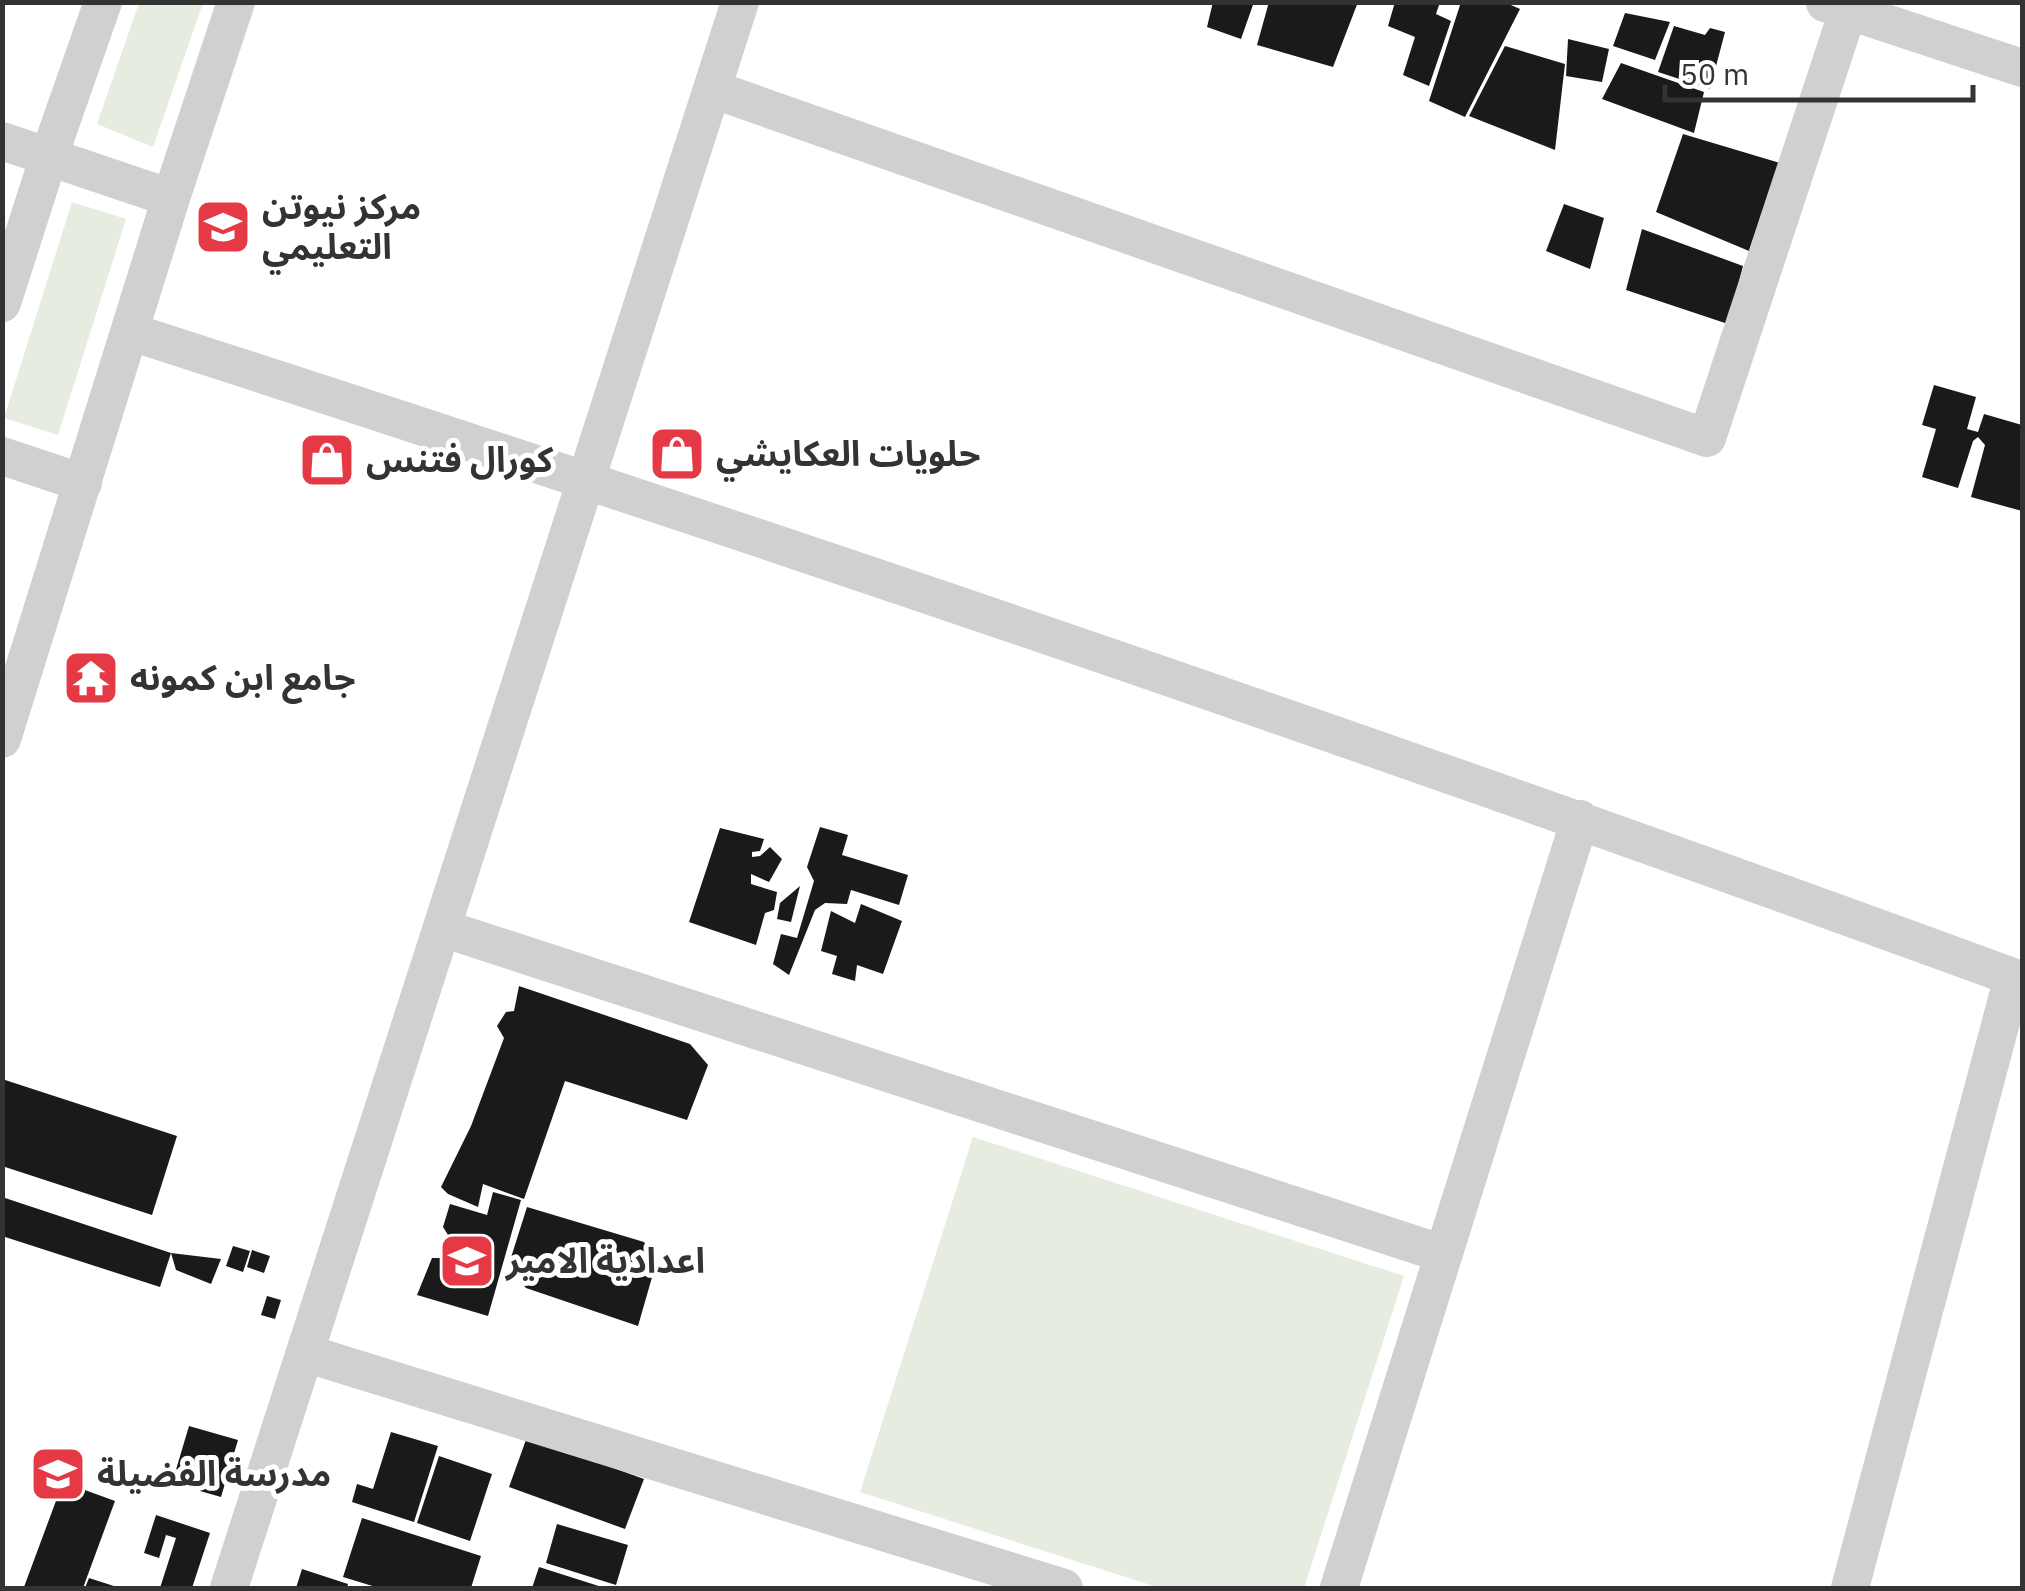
<svg xmlns="http://www.w3.org/2000/svg" width="2025" height="1591" font-family="'IBM Plex Sans','Noto Sans Arabic',sans-serif">
<style>
.green{fill:#e6ecdf}
.building{fill:#1a1a1a}
.lines{fill:none;stroke-linecap:round;stroke-linejoin:round}
.street{stroke:#d0d0d0;stroke-width:38}
.labels{text-anchor:middle;stroke-width:10;stroke-linejoin:round;paint-order:stroke}
.poi-label{font-size:35px;font-weight:bold;fill:#333;stroke:#fff;text-anchor:start}
</style>
<rect width="100%" height="100%" fill="#fff"/>
<path class="green" d="M139,3H203L153,147L97,124Z
M72,202L126,219L58,435L4,418Z
M973,1137L1404,1276L1304,1588H1160L860,1492Z"/>
<path class="building" d="M1213,2H1254L1241,39L1207,27Z
M1269,2H1358L1333,67L1257,45Z
M1395,2H1440L1436,14L1451,21L1429,86L1403,75L1415,37L1388,26Z
M1461,2H1504L1520,9L1465,117L1429,101Z
M1625,13L1670,22L1655,60L1613,46Z
M1674,26L1705,35L1710,28L1725,32L1710,89L1658,72Z
M1568,39L1609,49L1602,82L1566,76Z
M1505,46L1565,64L1555,150L1469,116Z
M1621,63L1704,92L1694,133L1602,99Z
M1683,134L1780,163L1749,251L1656,212Z
M1564,204L1604,218L1590,269L1546,251Z
M1642,229L1743,266L1728,324L1626,290Z
M1934,385L1976,397L1967,429L1978,432L1984,414L2022,425V511L1971,497L1985,445L1978,437L1973,441L1958,488L1922,477L1936,429L1922,425Z
M820,827L848,835L842,855L908,875L899,905L851,890L847,904L825,903L815,910L789,975L773,964L781,934L797,938L814,881L807,867Z
M720,828L764,839L760,851L752,852V857L760,856L770,847L782,859L769,882L751,874V884L777,892L774,910L765,913L756,945L689,922Z
M800,886L791,922L777,919L780,903Z
M861,904L902,921L883,974L857,965L855,981L832,974L837,956L821,951L831,911L855,923Z
M519,986L690,1044L708,1065L687,1120L565,1081L524,1199L483,1184L478,1207L448,1194L441,1187L471,1126L504,1038L497,1026L506,1012L514,1011Z
M2,1079L177,1136L152,1215L2,1166Z
M493,1192L521,1200L488,1316L417,1295L432,1258H441L448,1235L443,1227L450,1204L487,1215Z
M2,1197L171,1253L160,1287L2,1236Z
M527,1207L644,1242L657,1260L638,1326L526,1288L508,1267Z
M233,1246L250,1251L243,1272L226,1266Z
M252,1250L270,1256L264,1273L247,1267Z
M171,1253L221,1259L211,1284L176,1270Z
M267,1296L281,1300L275,1319L261,1315Z
M189,1426L238,1440L221,1497L172,1483Z
M391,1432L438,1446L414,1522L352,1502L357,1484L373,1489Z
M527,1437L644,1479L625,1529L509,1487Z
M439,1456L492,1474L470,1541L417,1523Z
M63,1482L115,1501L83,1588H29L24,1587Z
M156,1515L210,1533L192,1588H160L176,1538L166,1535L159,1558L144,1553Z
M362,1518L481,1556L471,1588H379L343,1577Z
M557,1524L628,1545L616,1585L546,1563Z
M539,1567L605,1588H532Z
M302,1569L348,1584L347,1588H296Z
M89,1578L120,1588H85Z"/>
<g class="lines">
<path class="street" d="M1825,3L2022,68
M712,89L1707,438L1848,11
M2,141L171,198
M2,303L49,156L103,2
M131,332C762,535 1390,749 2013,977L1850,1588
M2,456L83,483
M2,739L171,198L236,2
M442,928L1444,1254
M305,1353L1064,1588
M229,1588L740,2
M1339,1588L1580,819"/>
</g>
<defs>
<g id="school-square" transform="scale(2.875)"><rect x="-9" y="-9" width="18" height="18" rx="4" fill="#e63946" stroke="#fff"/><path d="M0-5L7-2L0 1L-7-2ZM-4 1L0 2.5L4 1V4Q0 6-4 4Z" fill="#fff"/></g>
<g id="shop-square" transform="scale(2.875)"><rect x="-9" y="-9" width="18" height="18" rx="4" fill="#e63946" stroke="#fff"/><path d="M-5-2.5h2.3a2.7 3.5 0 0 1 5.4 0H5L5.5 6h-11ZM-1.5-2.5h3a1.5 2.3 0 0 0-3 0Z" fill="#fff"/></g>
<g id="temple-square" transform="scale(2.875)"><rect x="-9" y="-9" width="18" height="18" rx="4" fill="#e63946" stroke="#fff"/><path d="M0-6L5-2H3V0L6.5 2.5H4V6H1.5V3h-3V6H-4V2.5H-6.5L-3 0V-2H-5Z" fill="#fff"/></g>
</defs>
<g fill-rule="evenodd">
<use href="#school-square" x="223" y="227"/>
<use href="#shop-square" x="677" y="454"/>
<use href="#shop-square" x="327" y="460"/>
<use href="#temple-square" x="91" y="678"/>
<use href="#school-square" x="467" y="1261"/>
<use href="#school-square" x="58" y="1474"/>
</g>
<g class="labels">
<g class="poi-label">
<text x="262" y="219">مركز نيوتن<tspan x="262" dy="40">التعليمي</tspan></text>
<text x="716" y="466">حلويات العكايشي</text>
<text x="366" y="472">كورال فتنس</text>
<text x="130" y="690">جامع ابن كمونه</text>
<text x="506" y="1273">اعدادية الامير</text>
<text x="97" y="1486">مدرسة الفضيلة</text>
</g>
</g>
<rect width="2025" height="1591" fill="none" stroke="#333333" stroke-width="10"/>
<path d="M1665 85v15h308v-15" fill="none" stroke="#333333" stroke-width="5"/>
<text x="1680" y="85" font-size="30" fill="#333333" stroke="#ffffff" stroke-width="8" paint-order="stroke">50 m</text>
</svg>
